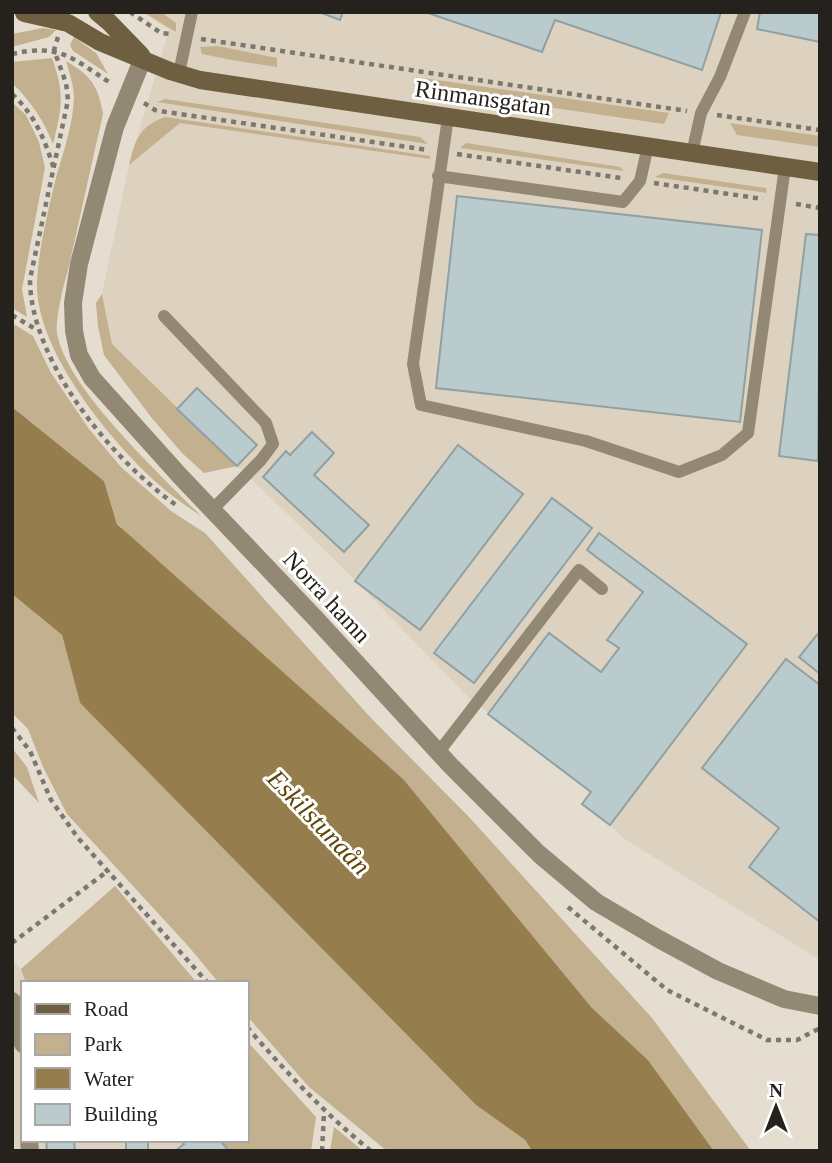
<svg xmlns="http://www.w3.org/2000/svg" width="832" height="1163" font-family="Georgia,serif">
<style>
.built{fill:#ddd2bf}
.green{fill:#c2b08f}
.water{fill:#967d4d}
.building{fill:#bacbce;stroke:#90a0a3;stroke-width:2}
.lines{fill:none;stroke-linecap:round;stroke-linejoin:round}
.path{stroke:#7c776f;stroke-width:4.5;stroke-dasharray:5 5;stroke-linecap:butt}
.lane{stroke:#938873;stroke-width:12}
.street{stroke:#938873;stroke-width:18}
.secondary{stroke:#6e5f40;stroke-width:18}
.labels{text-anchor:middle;stroke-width:6;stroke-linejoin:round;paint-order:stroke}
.street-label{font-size:24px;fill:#25221e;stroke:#fff}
.water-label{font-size:26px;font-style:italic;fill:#5e4403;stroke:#fff}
</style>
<rect width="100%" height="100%" fill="#e4ddd0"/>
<path class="built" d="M143,12H820V960L623,838L610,825L582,804L591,792L468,697L343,568L112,344L102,294L129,165L169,30Z
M12,959L21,969L26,983H23V1140H220L229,1151H12Z"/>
<path class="green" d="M143,12H161L176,23V32Z
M43,28L56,30L49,37L12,47V34Z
M74,37L96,53L108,74L73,51L70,45Z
M218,46L277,58V67L237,61L202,54L200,47Z
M52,58C65,94 62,108 53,144C44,121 31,101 12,83V62Z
M66,61C91,76 98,85 103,114C91,166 80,218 68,270C64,284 55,319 57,333C66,388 161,475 201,516C187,506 171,496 158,484C111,442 36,351 37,284C38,253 46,220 53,190C60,159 73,130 74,97C74,86 69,72 66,61Z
M416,77L669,113L664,124L417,88Z
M165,99L420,137L428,144L157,102Z
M12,102L26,115L39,142L45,168L22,289L27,317L12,308Z
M165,117L430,156V159L180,123L129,165C135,141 139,126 165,117Z
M730,123L820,136V147L737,135Z
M466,143L620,167L624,171L460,148Z
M663,173L766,188L767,193L655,177Z
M102,294L112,344L237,466L204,473L182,453L151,417L104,355L98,326L96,303Z
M12,323L33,336L51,373L89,429L121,467L171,511L205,533L370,717L468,816L652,1018L751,1151H714L648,1060L591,1007L117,523L104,481L12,407Z
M12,594L62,635L80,703L476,1105L525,1140L532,1151H387L309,1087L247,1016V983H219L189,947L67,814L44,769L28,729L12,713Z
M12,748L27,767L39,803L12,774Z
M115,886L197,983H26L21,969Z
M247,1041L316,1117L311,1151H229L220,1140H247Z
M334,1127L363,1151H330Z"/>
<path class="water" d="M12,407L104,481L117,524L403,779L591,1007L648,1060L714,1151H532L525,1140L476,1105L80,703L62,635L12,594Z"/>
<path class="building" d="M319,12H343L340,20Z
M425,12H721L702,70L555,20L542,52Z
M760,12H820V42L757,29Z
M457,196L762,230L740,422L436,388Z
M806,234L820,235L818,461L779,456Z
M197,388L257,445L237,466L177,409Z
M312,432L334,453L314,475L369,525L344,552L263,477L286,451L290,455Z
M458,445L523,494L420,630L355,581Z
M552,498L592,528L474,683L434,653Z
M599,533L747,644L610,825L582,804L591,792L488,714L549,633L601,672L619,648L607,640L643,592L587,550Z
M820,631V674L799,657Z
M786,659L820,685V922L749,867L779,828L702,768Z
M46,1140H74L75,1151H47Z
M126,1140H148V1151H126Z
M181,1140H220L229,1151H175L184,1144Z"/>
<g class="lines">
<path class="path" d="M130,12L161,33L171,34
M58,37L54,50L66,83L68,100L30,279C30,361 113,462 179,507
M201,39L687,111
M12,54C61,43 73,59 112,84
M12,94C35,115 45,140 54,169
M144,103L155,110L166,112L428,150
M717,115L820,130
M457,154L621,178
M654,183L763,199
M796,204L820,208
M12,315L37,330
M12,728L30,751L51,800L78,838L208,983
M568,907L667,990L767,1040H797L820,1028
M12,943L109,870
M247,1027C286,1072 324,1113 371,1151
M322,1151L324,1113"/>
<path class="lane" d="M179,73L192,12
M448,117L413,364L421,405L586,441L679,472L722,455L748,433L785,167
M692,153L701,113L720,77L745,12
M438,176L623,202L640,181L648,146
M164,316L266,423L273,444L261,460L212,510
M438,753L579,570L602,589"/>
<path class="street" d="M143,58L115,127L79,264L73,303L74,331L79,355L92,378L180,476L316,619L451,766L539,854L596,902L657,938L718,971L784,999L820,1006
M12,1001L23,1044
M29,1140L30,1151"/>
<path class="secondary" d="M97,12L109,22L141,55
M24,13L68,23L100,42L170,71L200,80L820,172"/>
</g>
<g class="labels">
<g class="street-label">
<text transform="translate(483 98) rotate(8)" y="8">Rinmansgatan</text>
<text transform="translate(327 597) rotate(47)" y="8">Norra hamn</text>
</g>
<g class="water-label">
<text transform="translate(319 822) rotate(46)" y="9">Eskilstunaån</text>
</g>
</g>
<rect width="832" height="1163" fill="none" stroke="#25221e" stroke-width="28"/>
<rect x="21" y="981" width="228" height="161" fill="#ffffff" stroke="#a8a7a5" stroke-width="2"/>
<rect x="35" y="1004" width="35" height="10" fill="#6e5f40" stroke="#a8a7a5" stroke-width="2"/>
<text x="84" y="1016" font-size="21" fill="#25221e">Road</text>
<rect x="35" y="1034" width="35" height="21" fill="#c2b08f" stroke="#a8a7a5" stroke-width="2"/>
<text x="84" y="1051" font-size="21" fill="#25221e">Park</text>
<rect x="35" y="1068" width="35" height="21" fill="#967d4d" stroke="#a8a7a5" stroke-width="2"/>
<text x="84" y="1086" font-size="21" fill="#25221e">Water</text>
<rect x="35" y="1104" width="35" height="21" fill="#bacbce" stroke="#a8a7a5" stroke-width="2"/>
<text x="84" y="1121" font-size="21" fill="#25221e">Building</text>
<g transform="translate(776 1107)" stroke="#ffffff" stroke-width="5" paint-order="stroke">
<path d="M0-5L12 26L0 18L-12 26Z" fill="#25221e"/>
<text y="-10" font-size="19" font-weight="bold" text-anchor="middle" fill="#25221e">N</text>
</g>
</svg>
